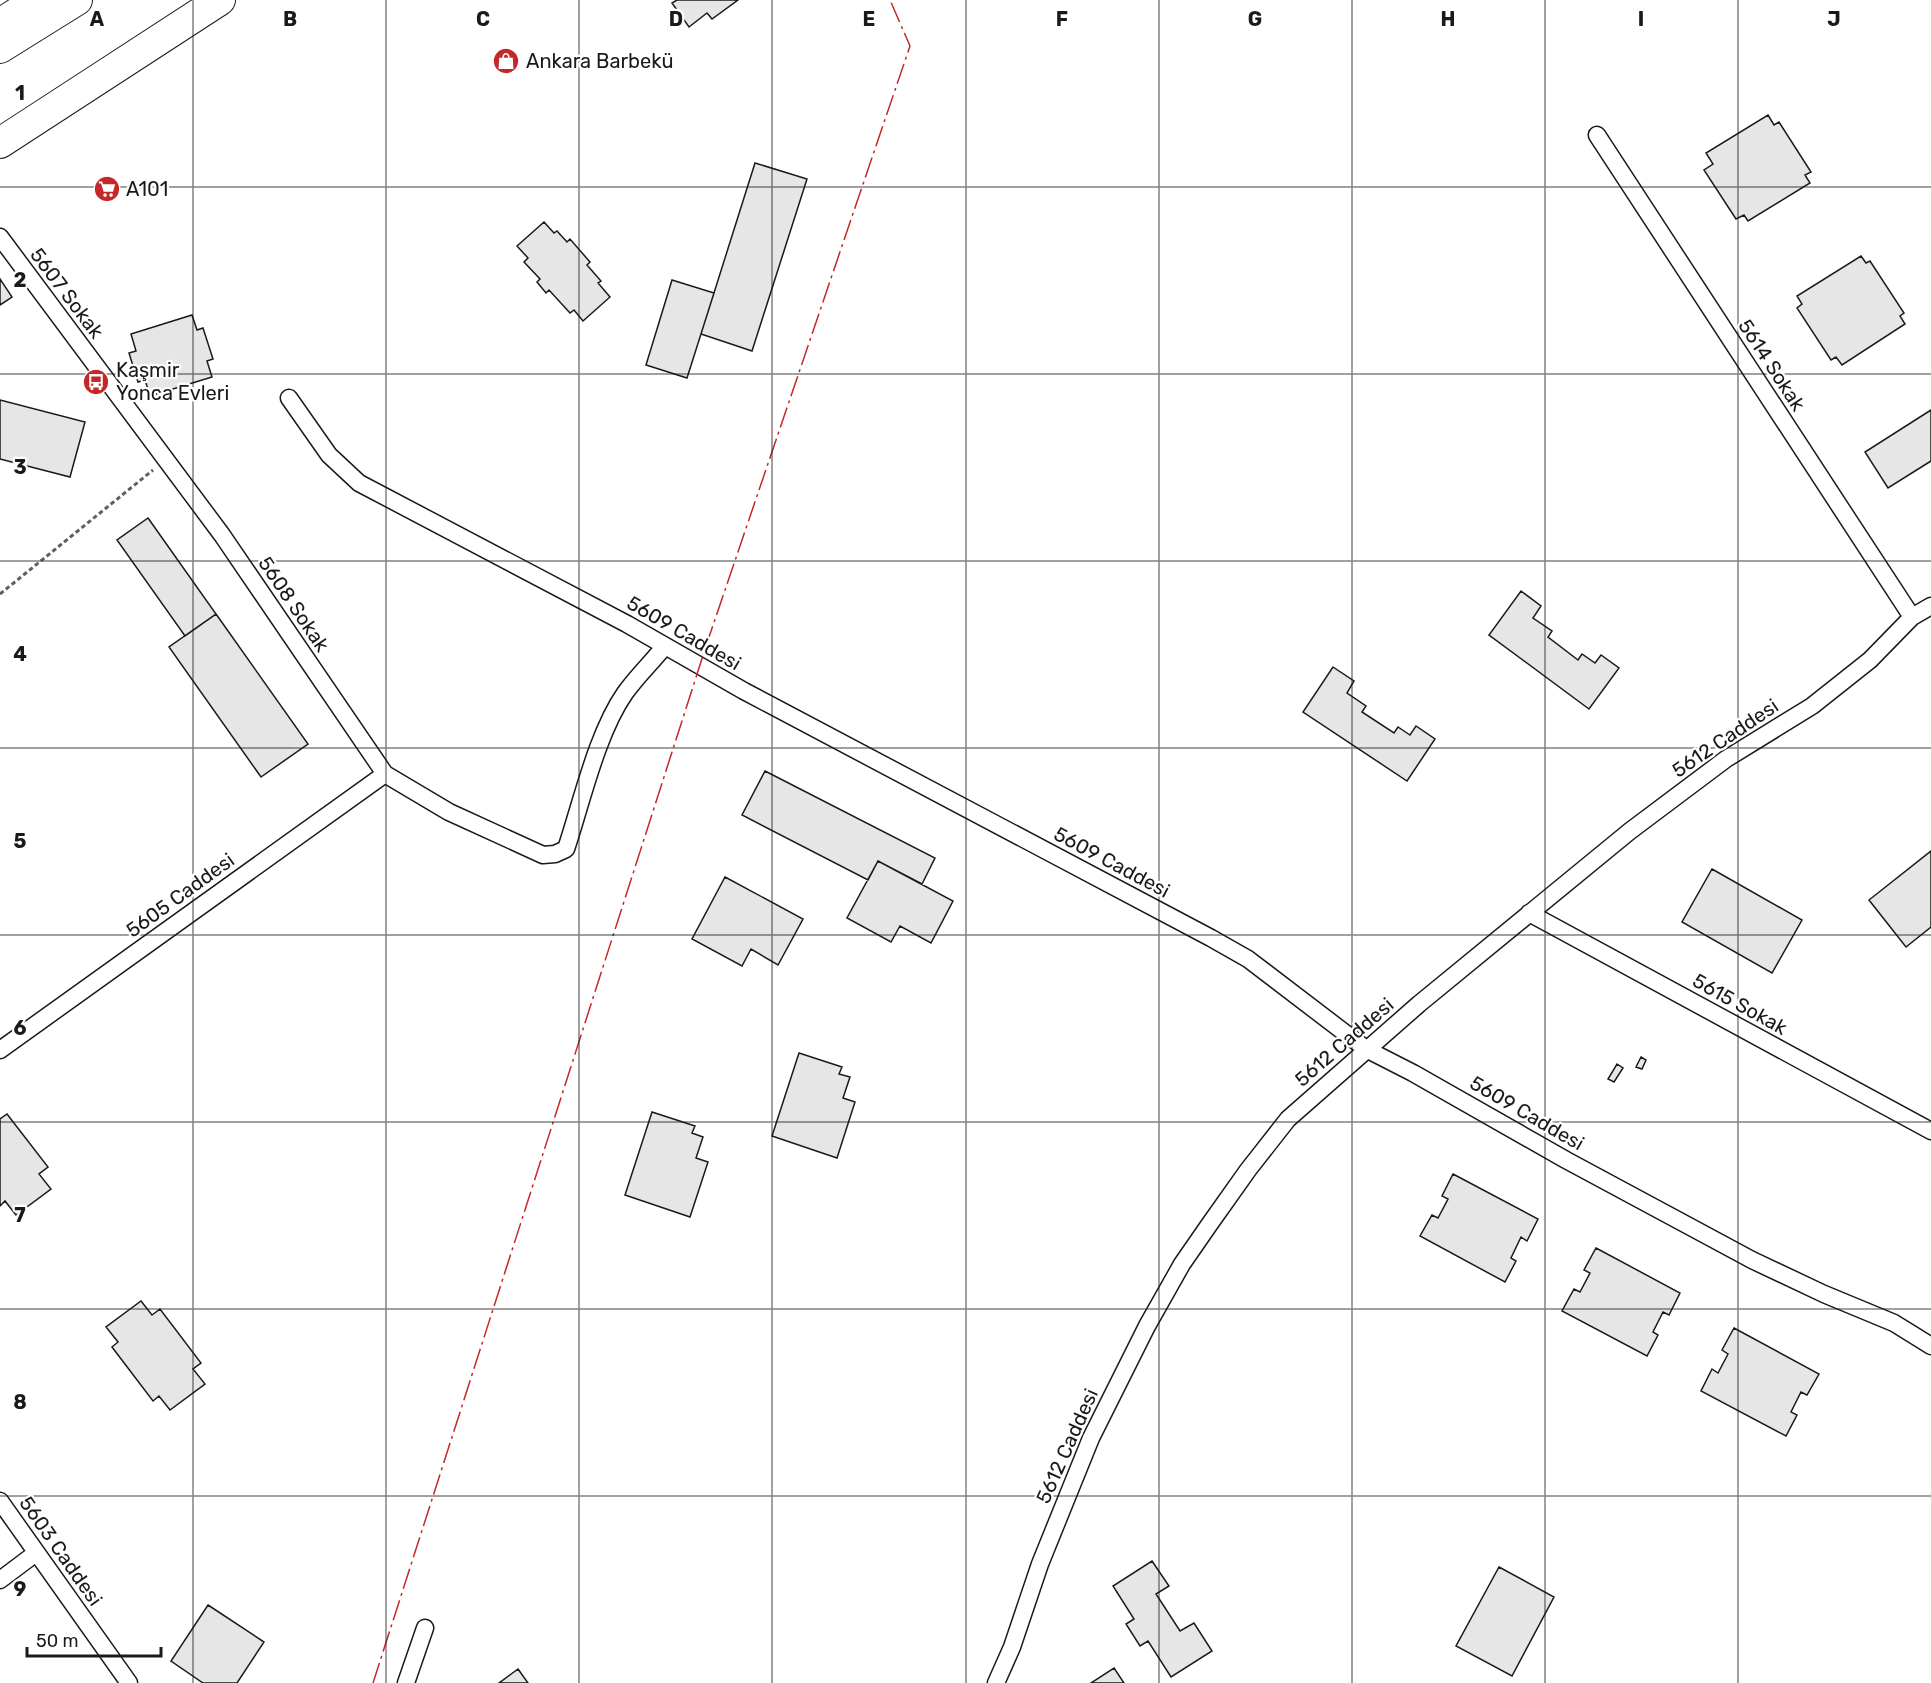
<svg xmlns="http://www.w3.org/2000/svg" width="1931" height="1683" font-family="Rubik,sans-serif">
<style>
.building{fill:#e6e6e6;stroke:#1a1a1a;stroke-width:1.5}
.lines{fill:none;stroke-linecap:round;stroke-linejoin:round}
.street-casing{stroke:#1a1a1a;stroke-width:19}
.highway-casing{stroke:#1a1a1a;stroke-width:32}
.path{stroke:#5f5f5f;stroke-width:3;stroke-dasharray:4.5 3;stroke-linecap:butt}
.street{stroke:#fff;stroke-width:16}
.highway{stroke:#fff;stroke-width:30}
.power{stroke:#c62828;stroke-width:1.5;stroke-dasharray:21 4.5 3 4.5;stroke-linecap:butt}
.grid{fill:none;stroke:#1a1a1a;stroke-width:1.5;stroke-opacity:0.55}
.labels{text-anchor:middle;stroke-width:4.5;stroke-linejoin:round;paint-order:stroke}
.poi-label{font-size:20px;fill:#1a1a1a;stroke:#fff;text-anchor:start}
.street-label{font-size:20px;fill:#1a1a1a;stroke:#fff}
.grid-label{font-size:20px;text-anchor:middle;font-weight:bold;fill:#1a1a1a;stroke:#fff;stroke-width:4.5;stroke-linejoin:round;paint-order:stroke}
</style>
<rect width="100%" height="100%" fill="#fff"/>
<path class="building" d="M677,0H738L712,19L707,13L689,27L672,3Z
M1768,115L1774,125L1779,122L1811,172L1805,175L1810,183L1748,221L1744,215L1736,219L1704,170L1713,164L1706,153Z
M755,163L807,179L752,351L701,334Z
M544,222L554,233L557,231L567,242L570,239L590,262L587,265L601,281L598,283L610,297L583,321L574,310L570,313L549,290L546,293L537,282L540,279L524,262L528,258L517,246Z
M1861,256L1866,263L1870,261L1904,313L1900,316L1905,324L1842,365L1836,357L1831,360L1797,308L1802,304L1797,296Z
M0,279L12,297L0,305Z
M672,280L714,293L687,378L646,365Z
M192,315L197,330L203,328L213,359L207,361L212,377L150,396L145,380L138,382L129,353L136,351L131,334Z
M0,400L85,422L70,477L0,459Z
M1931,410V461L1888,488L1865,452Z
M148,518L216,614L185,636L117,540Z
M1521,591L1541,606L1533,618L1552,631L1548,637L1578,660L1582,654L1595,663L1601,655L1619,668L1589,709L1489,635Z
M216,614L308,744L261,777L169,647Z
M1333,667L1354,681L1347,693L1366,706L1362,712L1394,733L1398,727L1410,735L1416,726L1435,739L1407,781L1303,712Z
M765,771L935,858L922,884L878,861L868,880L742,815Z
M1931,851V927L1906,947L1869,900Z
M878,861L953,901L931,943L900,926L891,942L847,918Z
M1712,869L1802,920L1772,973L1682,922Z
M725,877L803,919L778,965L751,949L742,966L692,939Z
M799,1053L842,1067L839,1074L850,1077L843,1098L855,1102L837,1158L772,1136Z
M1641,1057L1646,1060L1642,1069L1636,1067Z
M1617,1064L1623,1068L1614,1082L1608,1079Z
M652,1112L695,1126L692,1133L703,1137L696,1158L708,1162L690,1217L625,1195Z
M7,1114L48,1167L39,1174L51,1189L16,1215L5,1201L0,1206V1119Z
M1453,1174L1538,1219L1527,1241L1521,1237L1511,1258L1516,1261L1505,1282L1420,1236L1432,1215L1438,1218L1448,1199L1442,1196Z
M1596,1248L1680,1293L1669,1315L1663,1312L1653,1332L1658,1335L1647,1356L1562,1311L1574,1289L1580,1292L1590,1273L1584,1270Z
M141,1301L152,1315L160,1309L201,1363L193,1369L205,1384L170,1410L159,1396L153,1401L112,1347L118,1342L106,1327Z
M1734,1328L1819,1374L1807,1395L1801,1392L1791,1412L1797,1415L1786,1436L1701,1391L1712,1369L1718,1373L1728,1354L1722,1350Z
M1152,1561L1169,1586L1156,1594L1180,1631L1194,1623L1212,1651L1171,1677L1148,1641L1140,1646L1126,1624L1134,1619L1113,1586Z
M1499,1567L1554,1597L1512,1676L1456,1646Z
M208,1605L264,1642L237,1683H203L171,1661Z
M1114,1668L1124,1683H1091Z
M518,1669L528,1683H499Z"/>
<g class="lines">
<g class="street-casing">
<path id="street" d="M1597,135L1912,617
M0,237L222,535L385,774L449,812L543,855L555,854L566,849C582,801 597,733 625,693C637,676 652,662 664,647
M289,398L329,455L359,483L627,624L744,691L1211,938L1248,959L1366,1049L1413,1073L1566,1160L1752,1260L1824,1294L1894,1323L1931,1346
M1529,913L1931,1131
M0,1050L385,774
M0,1501L129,1683
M0,1580L36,1553
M406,1683L425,1628
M996,1683L1012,1647L1040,1564L1091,1438L1147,1326L1182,1264L1209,1225L1248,1170L1288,1119L1419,1004L1630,831L1726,759L1812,706L1870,660L1912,617L1931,606"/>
</g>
<g class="highway-casing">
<path id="highway" d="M0,24L37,0
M0,48L77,0
M0,143L220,0"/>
</g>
<path class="path" d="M0,594L153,470"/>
<use href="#street" class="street"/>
<use href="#highway" class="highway"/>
<path class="power" d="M373,1683L708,640L910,46L890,0"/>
</g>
<path class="grid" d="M193,0V1683M386,0V1683M579,0V1683M772,0V1683M966,0V1683M1159,0V1683M1352,0V1683M1545,0V1683M1738,0V1683M0,187H1931M0,374H1931M0,561H1931M0,748H1931M0,935H1931M0,1122H1931M0,1309H1931M0,1496H1931"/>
<defs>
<g id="shop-disc" transform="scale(1.35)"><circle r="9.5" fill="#c62828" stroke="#fff"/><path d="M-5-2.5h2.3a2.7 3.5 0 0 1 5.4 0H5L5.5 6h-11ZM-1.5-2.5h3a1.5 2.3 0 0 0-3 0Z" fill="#fff"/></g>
<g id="supermarket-disc" transform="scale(1.35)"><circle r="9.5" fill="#c62828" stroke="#fff"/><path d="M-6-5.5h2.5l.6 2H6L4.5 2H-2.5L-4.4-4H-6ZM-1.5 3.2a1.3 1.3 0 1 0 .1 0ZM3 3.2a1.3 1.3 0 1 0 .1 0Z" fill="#fff"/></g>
<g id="bus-disc" transform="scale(1.35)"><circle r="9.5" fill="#c62828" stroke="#fff"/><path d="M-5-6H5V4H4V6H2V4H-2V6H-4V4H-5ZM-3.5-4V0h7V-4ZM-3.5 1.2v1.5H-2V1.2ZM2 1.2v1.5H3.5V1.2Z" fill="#fff"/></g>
</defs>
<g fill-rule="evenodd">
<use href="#shop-disc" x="506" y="61"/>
<use href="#supermarket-disc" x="107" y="189"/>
<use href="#bus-disc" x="96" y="382"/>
</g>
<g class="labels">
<g class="poi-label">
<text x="526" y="68">Ankara Barbekü</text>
<text x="126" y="196">A101</text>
<text x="116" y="377">Kaşmir<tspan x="116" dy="23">Yonca Evleri</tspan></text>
</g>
<g class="street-label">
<text transform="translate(67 293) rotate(53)" y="7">5607 Sokak</text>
<text transform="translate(1772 365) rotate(57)" y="7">5614 Sokak</text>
<text transform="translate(294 604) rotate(56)" y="7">5608 Sokak</text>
<text transform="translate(684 633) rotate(30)" y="7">5609 Caddesi</text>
<text transform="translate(1725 738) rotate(-34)" y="7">5612 Caddesi</text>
<text transform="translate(1112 862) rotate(28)" y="7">5609 Caddesi</text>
<text transform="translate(180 895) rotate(-36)" y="7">5605 Caddesi</text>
<text transform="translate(1740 1004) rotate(29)" y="7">5615 Sokak</text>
<text transform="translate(1344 1042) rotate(-41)" y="7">5612 Caddesi</text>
<text transform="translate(1527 1113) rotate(30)" y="7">5609 Caddesi</text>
<text transform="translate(1067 1446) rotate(-66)" y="7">5612 Caddesi</text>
<text transform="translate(61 1551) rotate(55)" y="7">5603 Caddesi</text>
</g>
</g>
<g class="grid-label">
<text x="97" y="26">A</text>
<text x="290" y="26">B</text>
<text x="483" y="26">C</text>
<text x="676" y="26">D</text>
<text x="869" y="26">E</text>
<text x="1062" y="26">F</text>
<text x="1255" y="26">G</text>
<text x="1448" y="26">H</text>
<text x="1641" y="26">I</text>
<text x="1834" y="26">J</text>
<text x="20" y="100">1</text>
<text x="20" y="287">2</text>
<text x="20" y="474">3</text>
<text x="20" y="661">4</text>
<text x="20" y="848">5</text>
<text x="20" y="1035">6</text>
<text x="20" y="1222">7</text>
<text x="20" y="1409">8</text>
<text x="20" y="1596">9</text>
</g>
<path d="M27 1647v9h134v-9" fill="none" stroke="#1a1a1a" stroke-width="3"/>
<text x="36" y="1647" font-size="18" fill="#1a1a1a" stroke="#ffffff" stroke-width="4.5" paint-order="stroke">50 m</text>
</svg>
